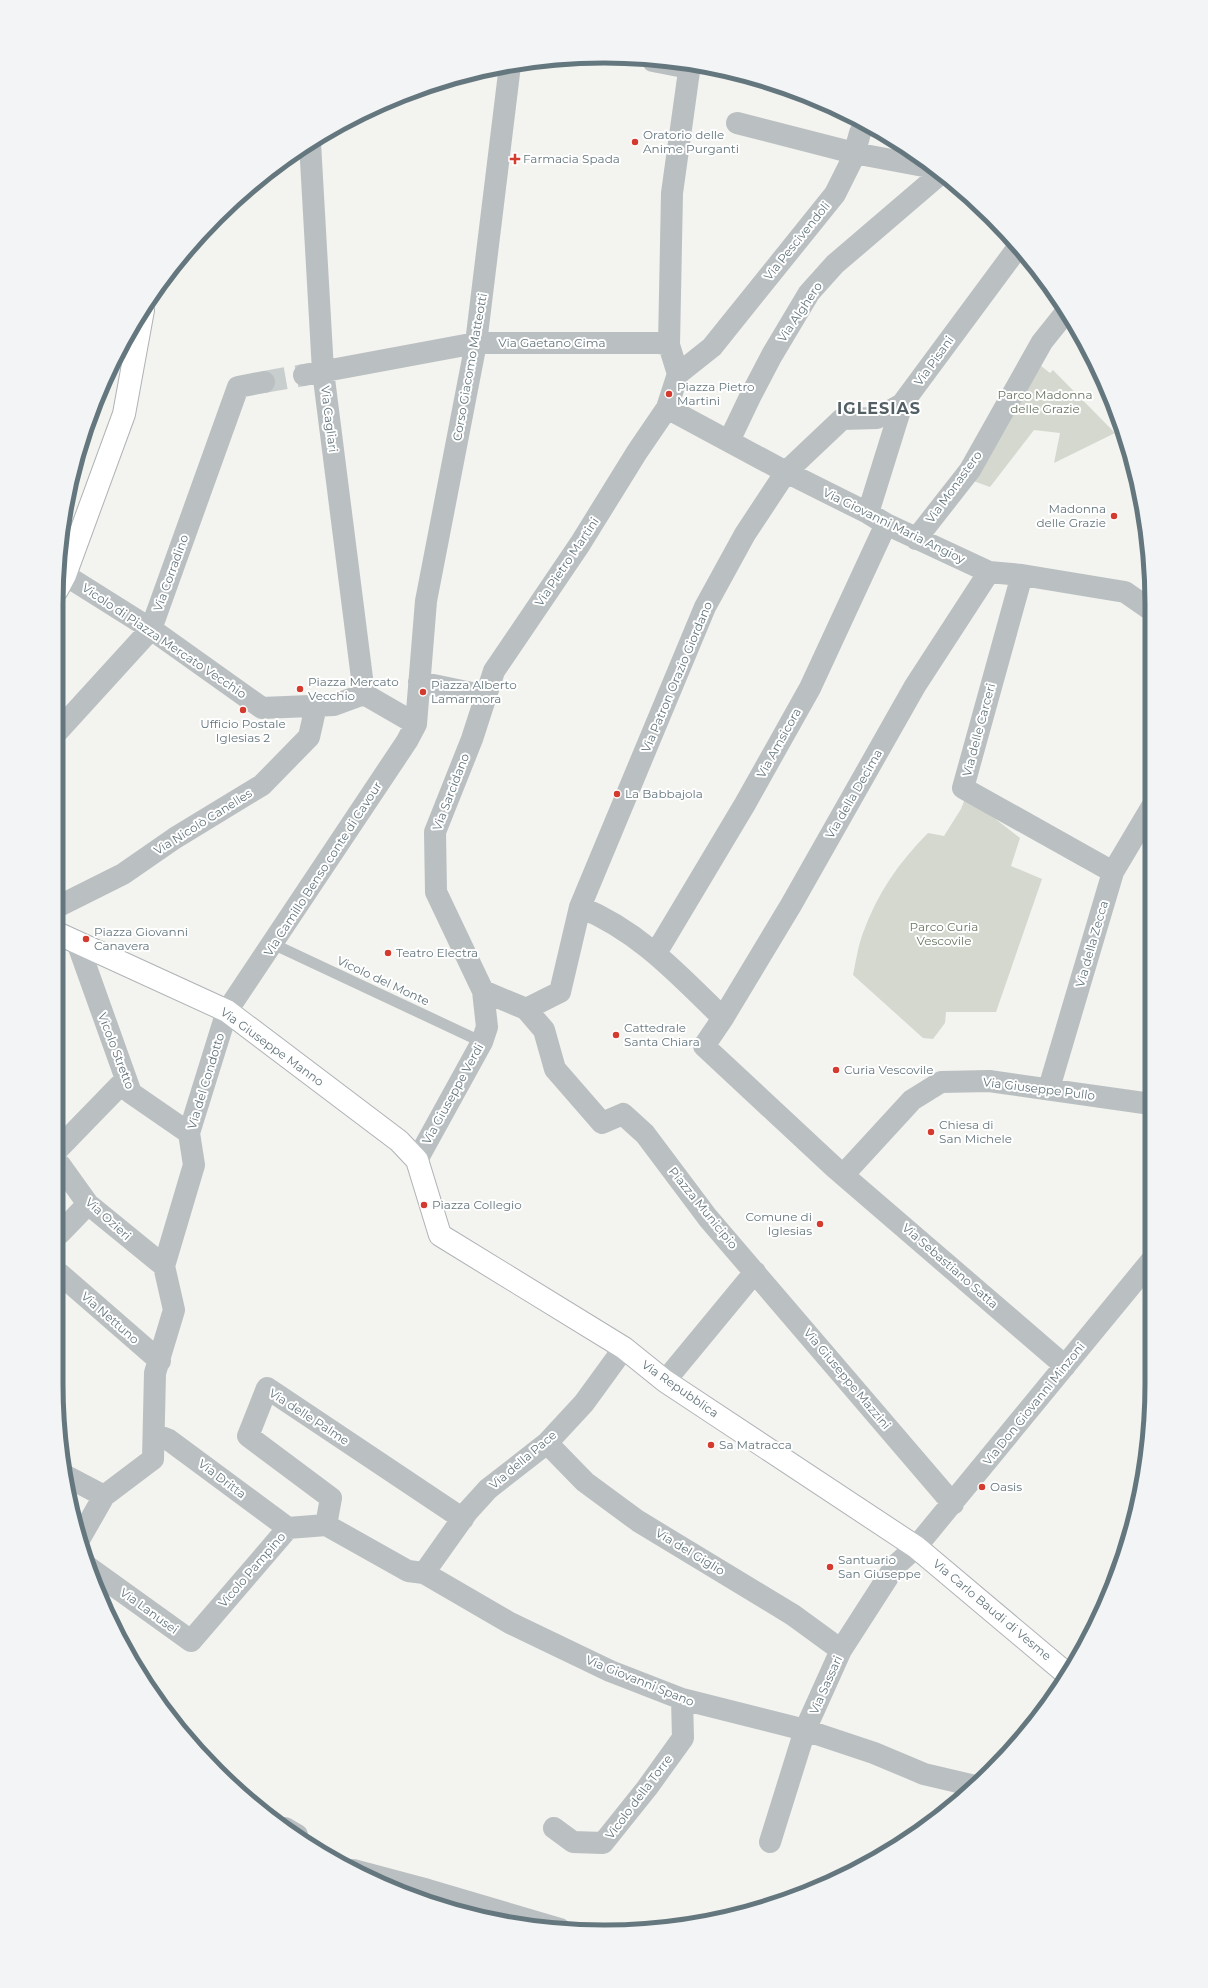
<svg xmlns="http://www.w3.org/2000/svg" width="1208" height="1988" font-family="Montserrat,sans-serif">
<style>
.green{fill:#d4d8cf}
.lines{fill:none;stroke-linecap:round;stroke-linejoin:round}
.street-tunnel{stroke:#c8cecd;stroke-width:22;stroke-dasharray:22 11;stroke-linecap:butt}
.secondary-casing{stroke:#adb3b6;stroke-width:24}
.primary-casing{stroke:#aeb3b5;stroke-width:24}
.lane{stroke:#babfc1;stroke-width:11}
.street{stroke:#babfc1;stroke-width:22}
.secondary{stroke:#fff;stroke-width:22}
.primary{stroke:#fff;stroke-width:22}
.poi-dot{fill:#d53a2e;stroke:#fff;stroke-width:1.5}
.labels{text-anchor:middle;stroke-width:4;stroke-linejoin:round;paint-order:stroke}
.poi-label{font-size:12px;fill:#65777e;stroke:#fff;text-anchor:start}
.street-label{font-size:12px;fill:#65777e;stroke:#fff}
.park-label{font-size:12px;fill:#6a7663;stroke:#fff}
.district-label{font-size:16px;font-weight:bold;letter-spacing:1px;fill:#525f64;stroke:#fff}
.rim{fill:none;stroke:#65777e;stroke-width:5}
</style>
<rect width="100%" height="100%" fill="#f3f3ef"/>
<path class="green" d="M1036,362L1050,373L1053,370L1115,433L1054,463L1060,433L1034,430L990,487L968,479Z
M966,796L1020,838L1011,866L1042,879L996,1012H946L945,1023L933,1039L923,1038L853,975C856,961 858,946 863,933C877,894 899,862 928,833L944,836L961,809Z"/>
<g class="lines">
<path class="street-tunnel" d="M264,382L304,375"/>
<g class="secondary-casing">
<path id="secondary" d="M59,934L227,1011L399,1141L417,1160L440,1235L624,1348L665,1381L916,1547L1067,1674"/>
</g>
<g class="primary-casing">
<path id="primary" d="M57,590L65,575L124,414L143,310"/>
</g>
<path class="lane" d="M273,944L482,1042"/>
<path class="street" d="M653,61L689,68
M737,123L854,153L929,167
M310,143L323,371L364,694
M669,345L672,193L690,64
M304,375L476,343H659L669,345L678,374
M667,408L786,472L868,513L886,524L989,572L1022,575L1125,592L1151,610
M729,441L750,397L772,355L809,293L835,264L939,175
M868,513L902,404L1019,246
M916,539L970,470L1042,342L1066,312
M65,575L151,629L262,708L334,705L364,694L416,724
M1022,575L963,788L1113,872
M419,682L486,696
M58,731L151,629L238,387L264,382
M59,906L123,874L175,838L262,785L309,737L316,706
M580,907C639,931 678,974 723,1018L704,1046L835,1168L1065,1366
M77,942L131,1093L189,1133
M656,953L745,804L810,688L886,524
M483,991L526,1009L544,1030L555,1069L602,1123L623,1114L645,1134L708,1218L953,1504
M526,1009L560,992L580,907L705,607L745,534L786,472L842,419L877,418L902,404
M723,1018L791,905L915,686L989,572
M1049,1088L1113,872L1151,808
M59,1148L126,1079
M417,1160L482,1042L487,1027L483,991L436,892L435,832L472,739L494,671L580,544L637,452L667,408L678,374L712,347L835,194L853,158L860,133L864,125
M60,1165L88,1204L164,1266
M844,1174L912,1100L941,1082L989,1081L1151,1104
M60,1233L88,1204
M164,1266L194,1165L189,1133L227,1011L407,741L416,724L426,601L476,343L510,65
M60,1274L160,1361
M665,1381L755,1272
M154,1434L169,1440L288,1528
M547,1443L585,1482L638,1521L793,1615L841,1650
M66,1476L104,1496
M326,1525L408,1571L424,1573L510,1623L610,1671L682,1699L805,1730L874,1753L924,1774L975,1786
M326,1525L331,1498L248,1436L267,1388L463,1519
M80,1538L104,1496L153,1459L155,1373L174,1310L164,1266
M88,1567L191,1641L288,1528L326,1525
M424,1573L468,1511L488,1489L547,1443L584,1403L624,1348
M285,1828L297,1835
M554,1828L573,1842L603,1843L647,1788L683,1738L682,1699
M770,1842L805,1730L841,1650L895,1566L916,1547L1151,1261
M353,1870L428,1890L560,1929"/>
<use href="#secondary" class="secondary"/>
<use href="#primary" class="primary"/>
</g>
<g class="poi-dot">
<circle cx="635" cy="142" r="4"/>
<path d="M513 153h4v4h4v4h-4v4h-4v-4h-4v-4h4z"/>
<circle cx="669" cy="394" r="4"/>
<circle cx="1114" cy="516" r="4"/>
<circle cx="300" cy="689" r="4"/>
<circle cx="423" cy="692" r="4"/>
<circle cx="243" cy="710" r="4"/>
<circle cx="617" cy="794" r="4"/>
<circle cx="86" cy="939" r="4"/>
<circle cx="388" cy="953" r="4"/>
<circle cx="616" cy="1035" r="4"/>
<circle cx="836" cy="1070" r="4"/>
<circle cx="931" cy="1132" r="4"/>
<circle cx="424" cy="1205" r="4"/>
<circle cx="820" cy="1224" r="4"/>
<circle cx="711" cy="1445" r="4"/>
<circle cx="982" cy="1487" r="4"/>
<circle cx="830" cy="1567" r="4"/>
</g>
<g class="labels">
<g class="poi-label">
<text x="643" y="139">Oratorio delle<tspan x="643" dy="14">Anime Purganti</tspan></text>
<text x="523" y="163">Farmacia Spada</text>
<text x="677" y="391">Piazza Pietro<tspan x="677" dy="14">Martini</tspan></text>
<text x="1106" y="513" text-anchor="end">Madonna<tspan x="1106" dy="14">delle Grazie</tspan></text>
<text x="308" y="686">Piazza Mercato<tspan x="308" dy="14">Vecchio</tspan></text>
<text x="431" y="689">Piazza Alberto<tspan x="431" dy="14">Lamarmora</tspan></text>
<text x="243" y="728" text-anchor="middle">Ufficio Postale<tspan x="243" dy="14">Iglesias 2</tspan></text>
<text x="625" y="798">La Babbajola</text>
<text x="94" y="936">Piazza Giovanni<tspan x="94" dy="14">Canavera</tspan></text>
<text x="396" y="957">Teatro Electra</text>
<text x="624" y="1032">Cattedrale<tspan x="624" dy="14">Santa Chiara</tspan></text>
<text x="844" y="1074">Curia Vescovile</text>
<text x="939" y="1129">Chiesa di<tspan x="939" dy="14">San Michele</tspan></text>
<text x="432" y="1209">Piazza Collegio</text>
<text x="812" y="1221" text-anchor="end">Comune di<tspan x="812" dy="14">Iglesias</tspan></text>
<text x="719" y="1449">Sa Matracca</text>
<text x="990" y="1491">Oasis</text>
<text x="838" y="1564">Santuario<tspan x="838" dy="14">San Giuseppe</tspan></text>
</g>
<g class="street-label">
<text transform="translate(797 241) rotate(-51)" y="4">Via Pescivendoli</text>
<text transform="translate(800 312) rotate(-56)" y="4">Via Alghero</text>
<text x="552" y="347">Via Gaetano Cima</text>
<text transform="translate(934 361) rotate(-54)" y="4">Via Pisani</text>
<text transform="translate(470 367) rotate(-80)" y="4">Corso Giacomo Matteotti</text>
<text transform="translate(329 419) rotate(83)" y="4">Via Cagliari</text>
<text transform="translate(954 487) rotate(-54)" y="4">Via Monastero</text>
<text transform="translate(894 526) rotate(26)" y="4">Via Giovanni Maria Angioy</text>
<text transform="translate(567 562) rotate(-56)" y="4">Via Pietro Martini</text>
<text transform="translate(171 573) rotate(-70)" y="4">Via Corradino</text>
<text transform="translate(164 641) rotate(34)" y="4">Vicolo di Piazza Mercato Vecchio</text>
<text transform="translate(677 677) rotate(-67)" y="4">Via Patron Orazio Giordano</text>
<text transform="translate(979 730) rotate(-75)" y="4">Via delle Carceri</text>
<text transform="translate(779 743) rotate(-61)" y="4">Via Amsicora</text>
<text transform="translate(451 792) rotate(-69)" y="4">Via Sarcidano</text>
<text transform="translate(854 794) rotate(-60)" y="4">Via della Decima</text>
<text transform="translate(203 822) rotate(-32)" y="4">Via Nicolò Canelles</text>
<text transform="translate(323 869) rotate(-57)" y="4">Via Camillo Benso conte di Cavour</text>
<text transform="translate(1092 944) rotate(-74)" y="4">Via della Zecca</text>
<text transform="translate(383 981) rotate(25)" y="4">Vicolo del Monte</text>
<text transform="translate(272 1047) rotate(36)" y="4">Via Giuseppe Manno</text>
<text transform="translate(116 1051) rotate(69)" y="4">Vicolo Stretto</text>
<text transform="translate(206 1081) rotate(-73)" y="4">Via del Condotto</text>
<text transform="translate(1039 1089) rotate(7)" y="4">Via Giuseppe Pullo</text>
<text transform="translate(453 1094) rotate(-61)" y="4">Via Giuseppe Verdi</text>
<text transform="translate(703 1208) rotate(51)" y="4">Piazza Municipio</text>
<text transform="translate(108 1219) rotate(42)" y="4">Via Ozieri</text>
<text transform="translate(950 1266) rotate(41)" y="4">Via Sebastiano Satta</text>
<text transform="translate(110 1318) rotate(41)" y="4">Via Nettuno</text>
<text transform="translate(847 1379) rotate(50)" y="4">Via Giuseppe Mazzini</text>
<text transform="translate(680 1389) rotate(35)" y="4">Via Repubblica</text>
<text transform="translate(1034 1404) rotate(-51)" y="4">Via Don Giovanni Minzoni</text>
<text transform="translate(309 1417) rotate(33)" y="4">Via delle Palme</text>
<text transform="translate(523 1460) rotate(-40)" y="4">Via della Pace</text>
<text transform="translate(222 1479) rotate(37)" y="4">Via Dritta</text>
<text transform="translate(690 1552) rotate(31)" y="4">Via del Giglio</text>
<text transform="translate(252 1570) rotate(-49)" y="4">Vicolo Pampino</text>
<text transform="translate(992 1610) rotate(40)" y="4">Via Carlo Baudi di Vesme</text>
<text transform="translate(149 1611) rotate(36)" y="4">Via Lanusei</text>
<text transform="translate(640 1681) rotate(22)" y="4">Via Giovanni Spano</text>
<text transform="translate(826 1685) rotate(-66)" y="4">Via Sassari</text>
<text transform="translate(639 1797) rotate(-53)" y="4">Vicolo della Torre</text>
</g>
<g class="park-label">
<text x="1045" y="399">Parco Madonna<tspan x="1045" dy="14">delle Grazie</tspan></text>
<text x="944" y="931">Parco Curia<tspan x="944" dy="14">Vescovile</tspan></text>
</g>
<g class="district-label">
<text x="879" y="414">IGLESIAS</text>
</g>
</g>
<path d="M0 0H1208V1988H0ZM604 63H604A541 541 0 0 1 1145 604V1384A541 541 0 0 1 604 1925H604A541 541 0 0 1 63 1384V604A541 541 0 0 1 604 63Z" fill="#f3f4f5" fill-rule="evenodd"/>
<path class="rim" d="M604 63H604A541 541 0 0 1 1145 604V1384A541 541 0 0 1 604 1925H604A541 541 0 0 1 63 1384V604A541 541 0 0 1 604 63Z"/>
</svg>
